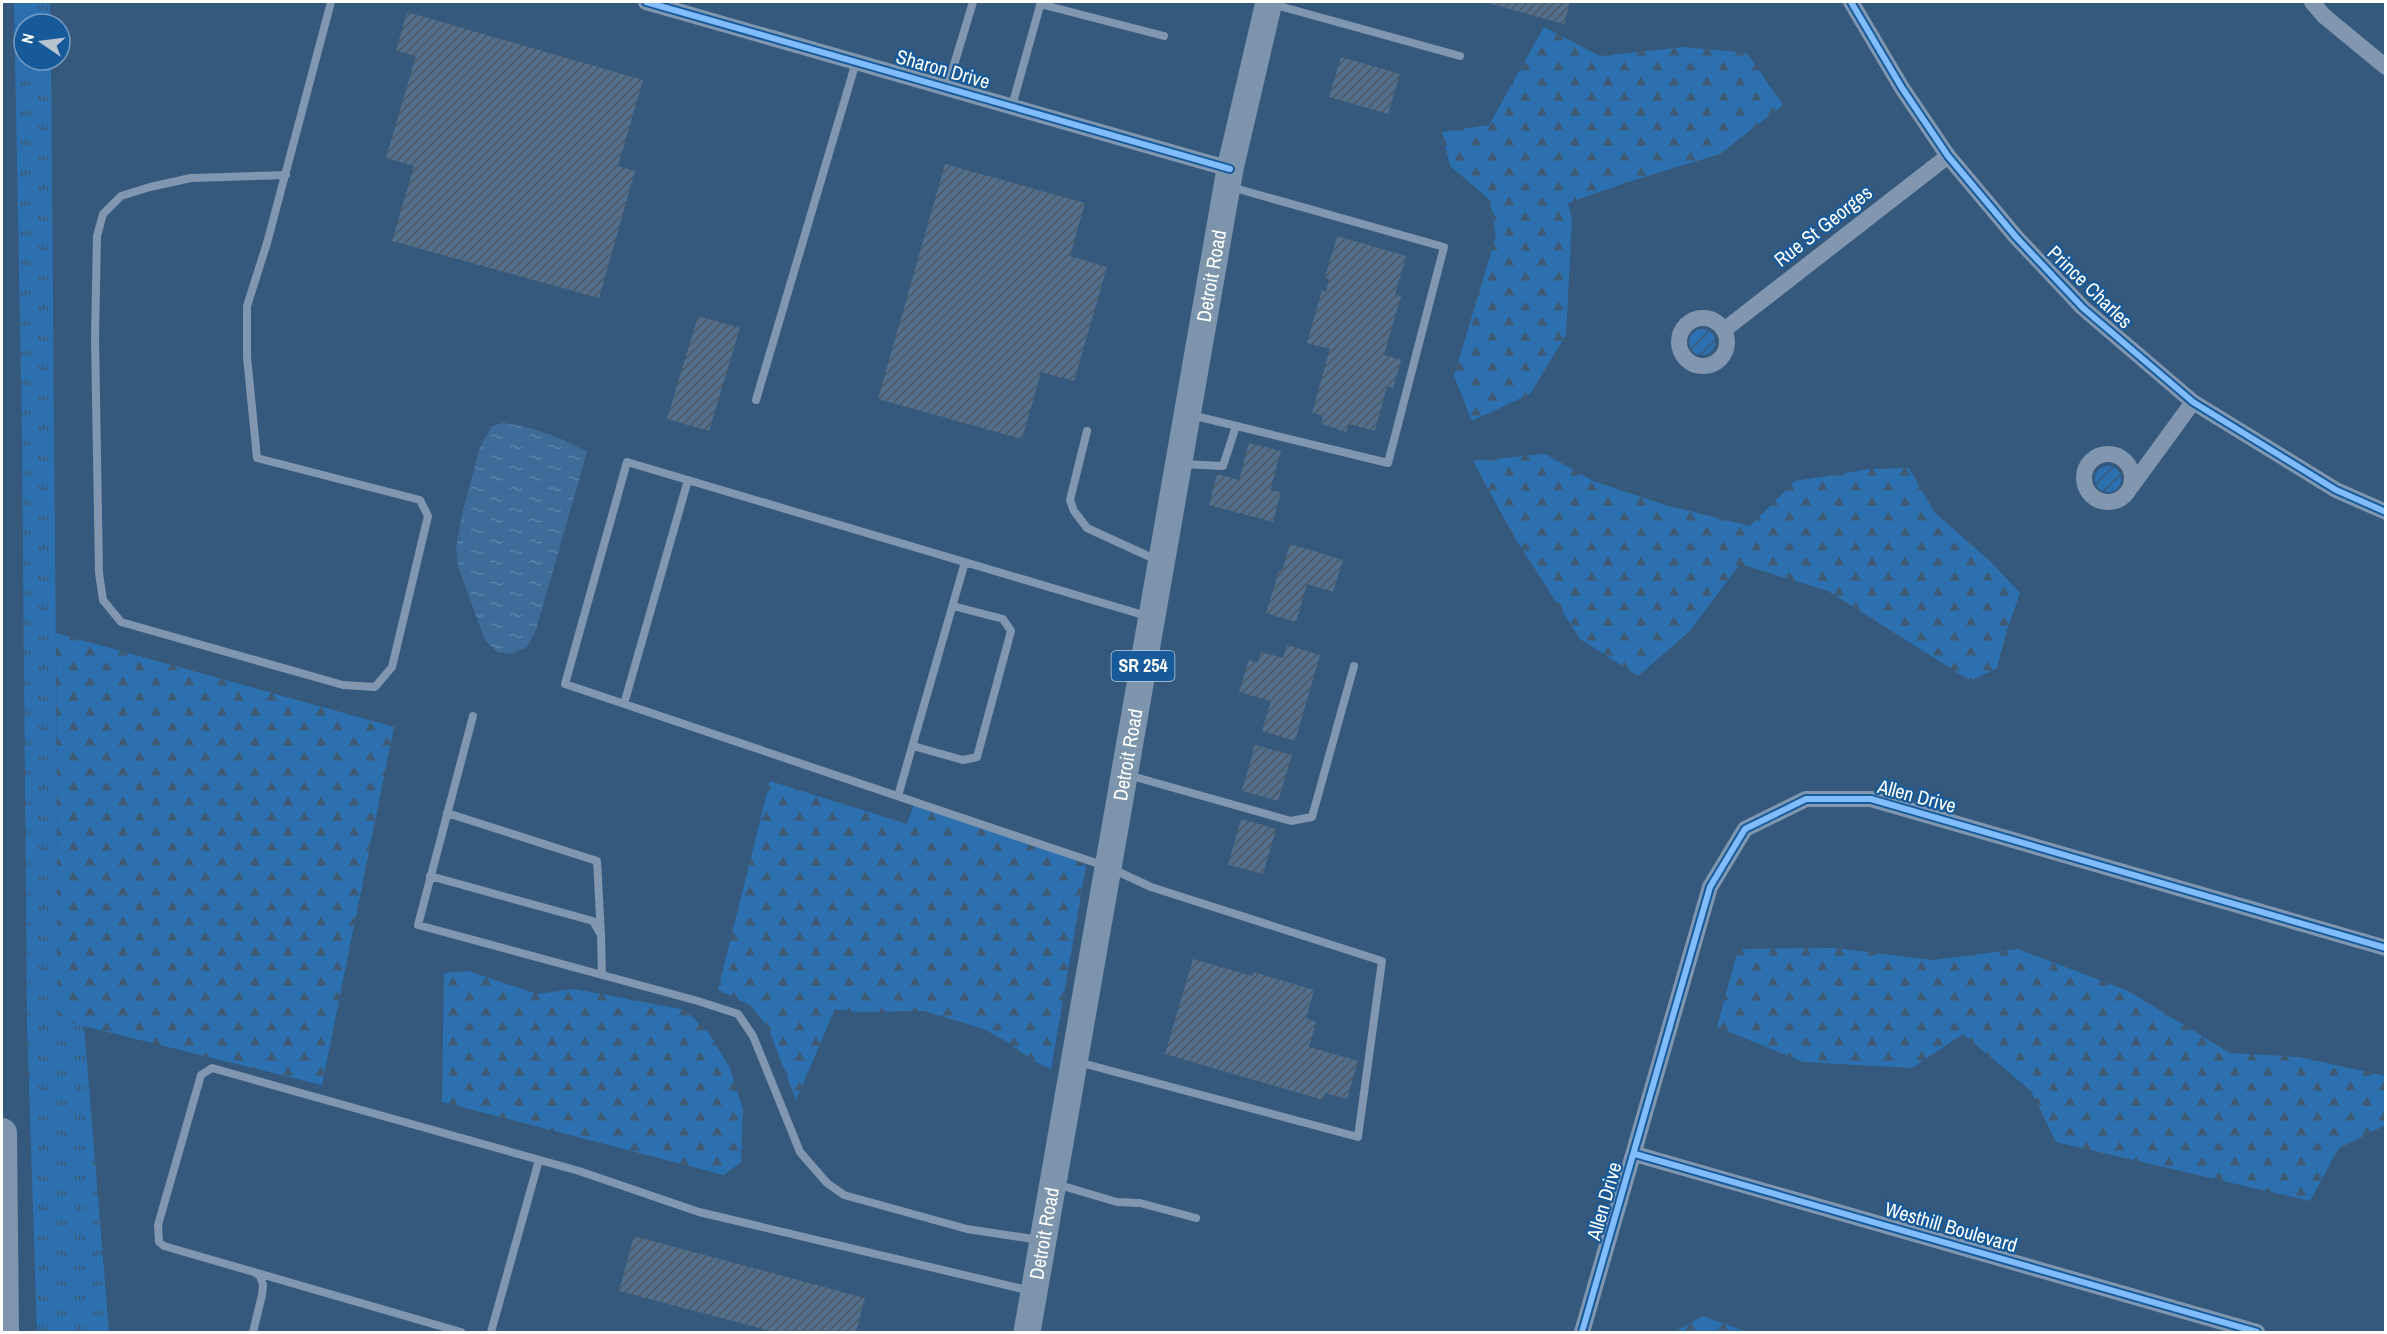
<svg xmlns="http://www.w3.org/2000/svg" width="2387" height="1334" font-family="'Archivo Narrow',sans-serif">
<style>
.grass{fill:url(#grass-tufts)}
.forest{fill:url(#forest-firs)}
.garden{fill:url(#garden-furrows)}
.water{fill:url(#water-ripples)}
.building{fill:url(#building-hatch)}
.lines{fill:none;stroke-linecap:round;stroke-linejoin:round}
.lane{stroke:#8097af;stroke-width:8}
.street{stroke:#8097af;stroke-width:16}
.primary{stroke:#7d95ac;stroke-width:27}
.highway{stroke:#7f95ad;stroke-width:30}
.cycleway-casing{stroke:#175a9a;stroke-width:10}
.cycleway{stroke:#80bcff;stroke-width:6}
.labels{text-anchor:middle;stroke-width:4.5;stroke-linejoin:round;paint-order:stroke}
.shield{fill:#175a9a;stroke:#b9cee1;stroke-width:1.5}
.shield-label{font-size:18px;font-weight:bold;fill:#fff}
.street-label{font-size:20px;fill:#fff;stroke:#175a9a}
</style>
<defs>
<pattern id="grass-tufts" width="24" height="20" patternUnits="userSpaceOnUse" patternTransform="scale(1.5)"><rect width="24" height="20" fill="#2c70b0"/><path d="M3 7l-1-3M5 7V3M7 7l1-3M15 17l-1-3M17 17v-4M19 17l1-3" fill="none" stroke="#3f5a74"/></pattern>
<pattern id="forest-firs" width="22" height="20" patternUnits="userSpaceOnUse" patternTransform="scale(1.5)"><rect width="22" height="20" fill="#2c70b0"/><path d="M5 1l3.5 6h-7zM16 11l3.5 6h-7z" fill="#3f5a74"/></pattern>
<pattern id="garden-furrows" width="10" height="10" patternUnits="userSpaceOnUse" patternTransform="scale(1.5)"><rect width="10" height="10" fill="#2c70b0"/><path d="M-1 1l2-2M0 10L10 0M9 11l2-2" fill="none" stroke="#3f5a74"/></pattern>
<pattern id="water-ripples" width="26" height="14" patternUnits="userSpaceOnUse" patternTransform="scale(1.5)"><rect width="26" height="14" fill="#3e6c98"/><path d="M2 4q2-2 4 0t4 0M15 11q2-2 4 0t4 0" fill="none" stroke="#5b82a7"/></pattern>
<pattern id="building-hatch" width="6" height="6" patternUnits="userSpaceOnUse" patternTransform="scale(1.5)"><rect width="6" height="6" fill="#526f8b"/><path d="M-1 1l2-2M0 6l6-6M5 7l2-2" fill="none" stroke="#4e5862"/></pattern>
</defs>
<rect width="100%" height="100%" fill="#35597c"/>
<path class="grass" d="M14,2H50V24H24V60H51L59,1020L84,1026L109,1332H37L27,1024L22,434Z"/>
<path class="forest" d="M1544,27L1600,56L1684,47L1747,53L1783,105L1720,154L1628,182L1568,203L1572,220L1566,335L1530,394L1472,421L1454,376L1496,236L1490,200L1450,166L1442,132L1489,125Z
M1545,454L1593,481L1665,505L1750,526L1795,481L1870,469L1909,468L1935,513L1990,561L2020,593L2007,630L1997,668L1971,681L1828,591L1740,564L1689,632L1638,676L1580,639L1513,535L1473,461Z
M56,633L394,727L322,1085L59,1020Z
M770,781L907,824L915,802L1087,860L1051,1069L1032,1060L1009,1043L984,1029L924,1011L859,1012L835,1009L796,1100L768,1027L750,1005L718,990Z
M1833,948L1933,960L2018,949L2128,991L2230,1053L2299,1057L2385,1076V1125L2339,1148L2310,1201L2056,1142L2031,1091L1963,1034L1912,1068L1803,1062L1717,1027L1738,949Z
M468,971L537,994L575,989L685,1010L708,1032L730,1068L743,1109L741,1162L724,1175L442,1102L444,973Z
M1703,1316L1747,1332H1675Z"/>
<path class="garden" d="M1689 342a13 13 0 1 1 26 0a13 13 0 1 1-26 0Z
M2095 479a13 13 0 1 1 26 0a13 13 0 1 1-26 0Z"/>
<path class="water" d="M503,423C535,427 560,437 587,452L536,630L527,647L512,654L497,652L485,640L458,567L456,548L463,510L480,447L492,426Z"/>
<path class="building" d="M1484,2H1570L1564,24Z
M407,12L643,80L618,166L635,171L599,298L392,241L414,166L386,158L416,56L396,51Z
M1341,57L1400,74L1388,114L1329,97Z
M945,164L1085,203L1070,256L1107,267L1074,381L1041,372L1022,439L878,399Z
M1337,236L1406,256L1395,295L1401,296L1384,355L1401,360L1393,388L1387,386L1375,431L1349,424L1346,432L1321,424L1323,416L1312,413L1330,349L1307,343L1322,290L1326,292L1329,279L1325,277Z
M698,316L740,328L709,431L667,419Z
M1249,443L1281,451L1270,490L1281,492L1273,522L1209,505L1217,474L1239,480Z
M1290,544L1343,560L1333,592L1307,584L1296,622L1266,613L1279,571H1282Z
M1287,645L1320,655L1295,741L1262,731L1271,701L1239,692L1249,660L1258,663L1261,652L1283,658Z
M1255,745L1292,755L1278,801L1242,791Z
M1241,819L1276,829L1263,874L1228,865Z
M1193,959L1252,976L1254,972L1314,990L1306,1018L1316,1022L1309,1047L1358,1061L1347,1099L1325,1093L1323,1100L1165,1054Z
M634,1236L865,1298L856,1332H774L619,1291Z"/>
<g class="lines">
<path class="lane" d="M1040,4L1164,36
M1272,4L1460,56
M947,88L973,2
M1012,106L1041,2
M286,175L191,178L150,187L121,196L103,214L97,236L95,338L99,573L103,600L121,622L343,685L375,687L392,667L428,516L420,500L257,458L247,357V306L267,243L331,2
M756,400L856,62
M1191,415L1388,463L1444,247L1231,187
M1087,431L1070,500L1074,511L1087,528L1159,561
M1182,464L1223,466L1236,426
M624,704L688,480
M473,716L418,925L698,1001L738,1014L753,1036L800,1152L827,1183L844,1195L967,1229L1040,1240
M913,746L963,760L977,757L1011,631L1003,619L953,606
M1128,775L1291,821L1312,817L1354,666
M898,796L965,562
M447,813L597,861L601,935
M430,876L593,921L601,935L602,975
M1078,1062L1358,1137L1382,961L1151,887L1108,867L565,684L627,462L1150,617
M1056,1184L1117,1202L1140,1203L1196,1218
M253,1332L262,1295L263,1285L260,1276L254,1272
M461,1332L164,1246L159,1242L158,1225L201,1075L212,1068L579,1171L699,1212L1031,1291
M491,1332L539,1160"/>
<path class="street" d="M646,2L1230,169
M1851,2L1902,88L1948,156L2016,237L2083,308L2193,402L2336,490L2386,512
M2312,2L2324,16L2386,67
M1679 342a24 24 0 1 1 48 0a24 24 0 1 1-48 0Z
M1724,330L1948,156
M2084 478a24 24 0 1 1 48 0a24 24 0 1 1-48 0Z
M2131,487L2193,402
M1635,1154L2257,1332
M1582,1332L1710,887L1745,829L1806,799H1871L2386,948"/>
<path class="primary" id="s1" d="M1027,1332L1230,169L1269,2"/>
<path class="highway" d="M2,1133L4,1332"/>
<g class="cycleway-casing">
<path id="cycleway" d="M646,2L1230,169
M1851,2L1902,88L1948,156L2016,237L2083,308L2193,402L2336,490L2386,512
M1635,1154L2257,1332
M1582,1332L1710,887L1745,829L1806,799H1871L2386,948"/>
</g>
<use href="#cycleway" class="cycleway"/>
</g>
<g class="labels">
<rect class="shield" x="1111.5" y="651" width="63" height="30" rx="4.5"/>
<g class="shield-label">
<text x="1143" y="672">SR 254</text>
</g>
<g class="street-label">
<text transform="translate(943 69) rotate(16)" y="7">Sharon Drive</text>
<text transform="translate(1823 226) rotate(-38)" y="7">Rue St Georges</text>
<text dy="7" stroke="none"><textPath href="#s1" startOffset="1072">Detroit Road</textPath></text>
<text transform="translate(2090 287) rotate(44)" y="7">Prince Charles</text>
<text dy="7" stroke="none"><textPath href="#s1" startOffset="586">Detroit Road</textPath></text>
<text transform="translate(1917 796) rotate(15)" y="7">Allen Drive</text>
<text transform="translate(1604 1201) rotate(-74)" y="7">Allen Drive</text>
<text transform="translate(1951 1227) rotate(16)" y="7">Westhill Boulevard</text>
<text dy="7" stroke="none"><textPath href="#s1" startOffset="100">Detroit Road</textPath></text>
</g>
</g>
<rect width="2387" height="1334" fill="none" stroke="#ffffff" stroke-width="6"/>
<g transform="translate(42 42) rotate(284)"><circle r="28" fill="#175a9a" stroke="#749cc2" stroke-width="1.5"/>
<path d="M0-4.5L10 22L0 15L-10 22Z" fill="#b8c5d1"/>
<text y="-9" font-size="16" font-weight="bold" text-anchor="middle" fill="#ffffff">N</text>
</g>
</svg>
